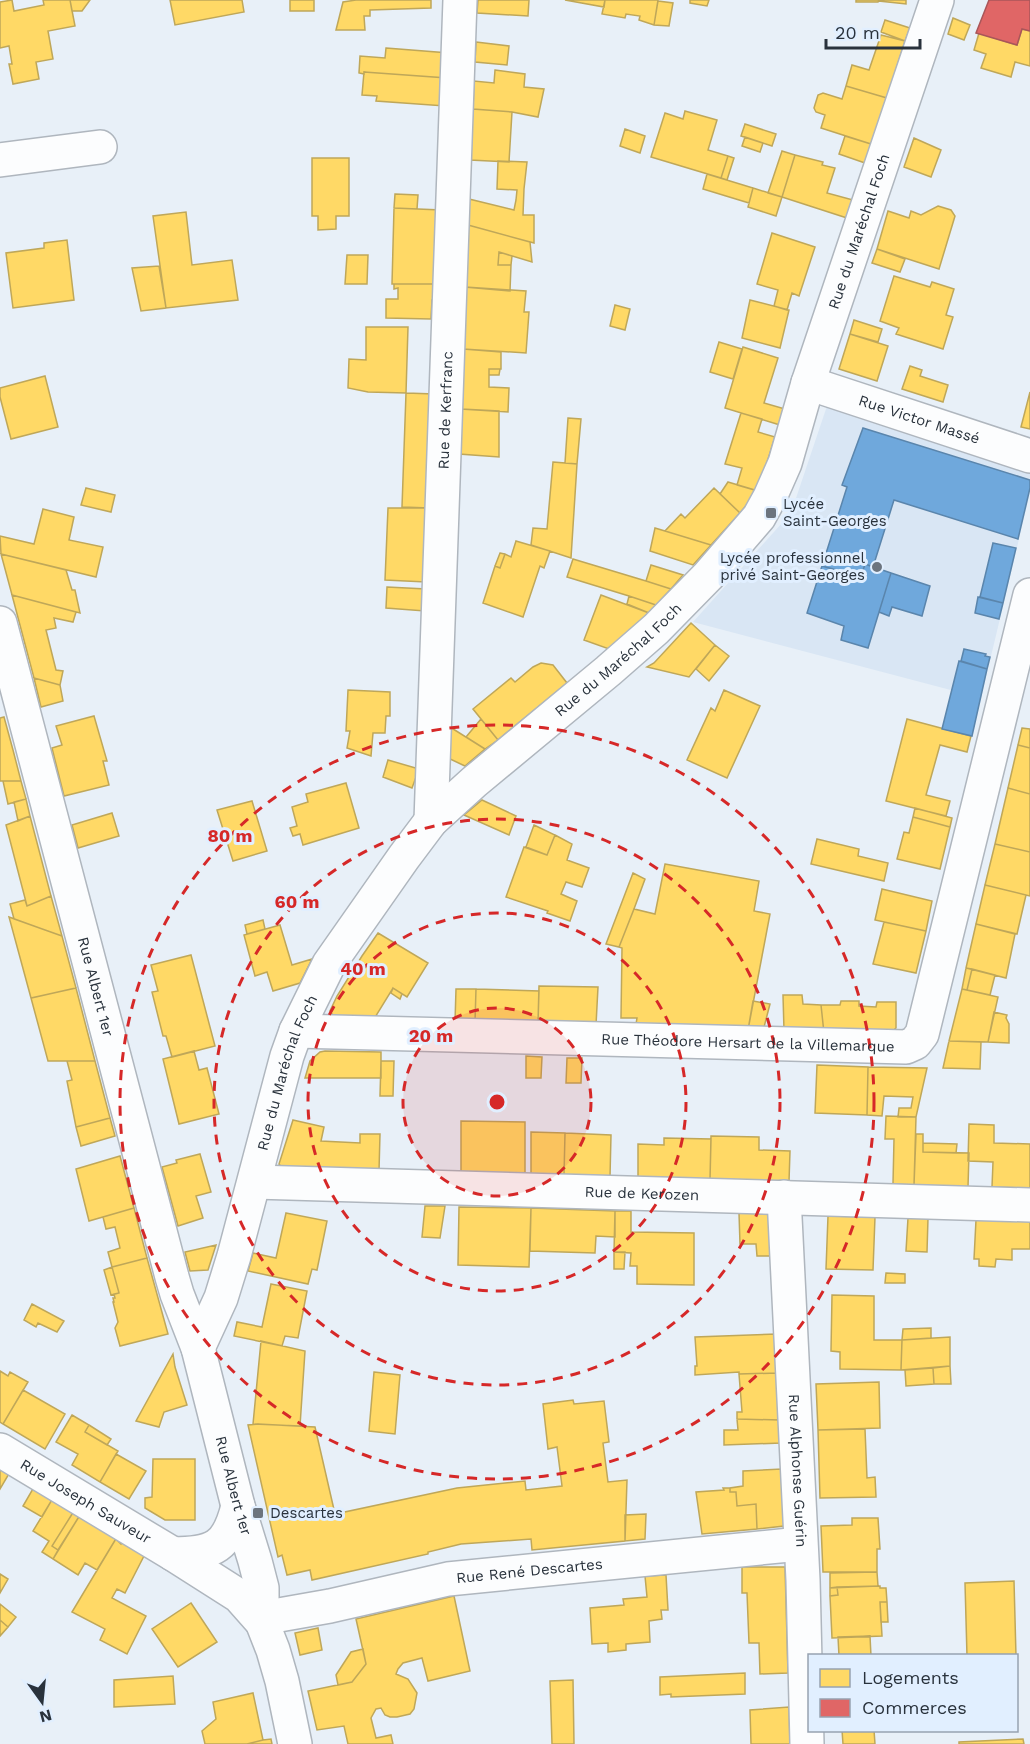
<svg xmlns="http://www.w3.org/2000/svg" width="1030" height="1744" font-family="'Work Sans',sans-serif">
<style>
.built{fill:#d9e6f4}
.homes{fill:#ffd966;stroke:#bfa759;stroke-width:1.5}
.shops{fill:#e06666;stroke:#a95659;stroke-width:1.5}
.schools{fill:#6fa8dc;stroke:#5a85ac;stroke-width:1.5}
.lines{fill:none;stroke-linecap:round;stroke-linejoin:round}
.minor-casing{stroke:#afb6be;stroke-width:36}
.minor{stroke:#fcfdfe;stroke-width:33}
.ring{fill:none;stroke:#d62828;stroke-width:3;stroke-dasharray:10 8}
.poi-dot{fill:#6c747e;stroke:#e1efff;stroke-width:2}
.labels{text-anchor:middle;stroke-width:6;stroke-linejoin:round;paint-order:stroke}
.street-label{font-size:15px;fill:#29323c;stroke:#e1efff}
.poi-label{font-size:15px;fill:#29323c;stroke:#e1efff;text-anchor:start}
.centre{fill:#d62828;stroke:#e1efff;stroke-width:3}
.ring-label{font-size:18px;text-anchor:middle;font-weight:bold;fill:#d62828;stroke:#e1efff;stroke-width:6;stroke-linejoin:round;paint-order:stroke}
</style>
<rect width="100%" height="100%" fill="#e8f0f8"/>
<path class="built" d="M828,403L1030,457V493L981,698L693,622L791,513Z"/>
<path class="homes" d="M12,0L14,11L44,5L43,0H70L75,26L48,31L53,59L36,62L39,79L13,84L9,64H12L9,46L0,48V2Z
M70,0H90L82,11H72Z
M170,0H242L244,12L175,25Z
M290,0H314V11H290Z
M356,0H431V8L370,10V16H364L365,30H336L343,2Z
M478,0H529L528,16L477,13Z
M565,0H605L604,7Z
M605,0H658L654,25L639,20L640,16L626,14L625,18L602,14Z
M690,0H709L707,6L690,3Z
M856,0H879L878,2H856Z
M879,0H906V4L879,1Z
M658,1L673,3L669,26L654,25Z
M953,18L970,25L964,40L948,34Z
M885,20L910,28L905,41L881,32Z
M1022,29L1030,31V66L1015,62L1011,77L981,68L986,54L974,50L979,33L1017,45Z
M881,35L905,41L887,98L846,86L852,65L869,70Z
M476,42L509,46L507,65L475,62Z
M386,48L449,53L447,78L364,72V74L359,73L360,56L385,58Z
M495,70L525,74L524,87L544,89L538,117L512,112L473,109L474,81L494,83Z
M364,72L447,78L445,106L376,101L377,96L362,95Z
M846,86L887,98L871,144L821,128L825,115L816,112L814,108L818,95L823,93L842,99Z
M473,109L512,112L509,162L470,160Z
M685,111L717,120L708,150L728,156L721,178L651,157L665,113L683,119Z
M745,124L776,134L772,146L741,136Z
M625,129L645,136L640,153L620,146Z
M845,136L871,144L865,163L839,154Z
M745,137L763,143L760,152L742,146Z
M914,138L941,150L931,177L904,167Z
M782,151L795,155L782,197L768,193Z
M795,155L823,162L822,165L835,168L827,193L853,200L847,218L782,197Z
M728,156L734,158L727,180L721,178Z
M312,158H349V216H336V229L318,230V216H312Z
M498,161L527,162L524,189L523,215H534V243L468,225L469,199L514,210L516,200L517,190L497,189Z
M707,174L753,188L749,203L703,189Z
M753,188L782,197L776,216L748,207Z
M395,194L418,195L417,209L394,208Z
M938,206L951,210L955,216L939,269L877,249L888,211L909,218L911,211L921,215Z
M394,208L441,210L438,284H392Z
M186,212L192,265L232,260L238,300L166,308L153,216Z
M468,225L530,242L532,262L499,252L498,265H511L510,291L465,287Z
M772,233L815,247L799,296L792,293L787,310L774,306L778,290L757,284Z
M67,240L74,300L13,308L6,253L44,248V243Z
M877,249L905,259L900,272L872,263Z
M499,252L512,256L511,265H498Z
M347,255H368L367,284H345Z
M159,266L166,308L141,311L132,268Z
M894,276L930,287L932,282L954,289L946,315L953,317L943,349L896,334L899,328L880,321Z
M394,284H438L437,300H432L431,319L386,318V299H398V288L394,289Z
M465,287L526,291L524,312H529L526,353L463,349Z
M750,300L789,310L780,348L742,338Z
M615,305L630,309L625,330L610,326Z
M854,320L882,329L878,342L850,334Z
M366,327H408L406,393L368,392L348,388L349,359L366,360Z
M850,334L888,346L877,381L839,369Z
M719,342L742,349L733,379L710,372Z
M743,347L778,358L764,403L785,409L780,425L725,408Z
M463,349L501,352V369H489V387L509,388L508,412L461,409Z
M910,366L922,370L920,376L948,385L943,402L902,389Z
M489,369H500L499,375H489Z
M45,376L58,427L11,439L0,397V388Z
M1030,392V429L1021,427Z
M406,393L434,394L430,508L402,507Z
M461,409L499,411V457L459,454Z
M741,413L762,419L758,432L775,437L758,491L737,485L742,468L725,464Z
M568,418L581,419L577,464L565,463Z
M553,462L577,464L571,558L531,545L533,528L547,529Z
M728,482L758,491L740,513L720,494Z
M86,488L115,495L111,512L81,505Z
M714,488L740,513L711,545L665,531L681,514L685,518Z
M388,508H430L426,582L385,580Z
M43,509L74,517L69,540L103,547L96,577L1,554L0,536L34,544Z
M655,528L665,531L711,545L693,565L650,551Z
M516,541L550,551L544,568L540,566L523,617L483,603L495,566L500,568L505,554L511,557Z
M500,553L505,554L500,568L495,566Z
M1,554L66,570L72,590H75L80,613L12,595Z
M573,559L646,581L671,589L656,605L629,596L567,577Z
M651,565L683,575L671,589L646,581Z
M387,587L426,589L425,611L386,608Z
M12,595L76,612L73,622L54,618L56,628L46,630L56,670L63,671L60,685L34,678Z
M601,595L649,613L639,624L609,649L584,640Z
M629,596L656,605L649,613L627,604Z
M691,623L715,645L689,677L647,667L654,663Z
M715,645L729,656L709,681L696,669Z
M541,663L553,665L567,683L498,740L473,709L511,678L515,682L533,667Z
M34,678L60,685L63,701L41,707Z
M348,690L390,692V716H386L385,733H373L371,756L347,748L350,731H346Z
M724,690L760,706L727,778L687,760L711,708L715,711Z
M94,716L107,761H103L109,785L64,796L52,748L62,745L56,726Z
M4,717L13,750L21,781H0V718Z
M481,719L498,740L485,749L466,737Z
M907,719L971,736L967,752L940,745L926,795L950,801L946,816L886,801Z
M450,727L485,749L465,766L448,758Z
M1022,728L1030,729V748L1018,745Z
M1018,745L1030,748V794L1008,788Z
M388,760L419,769L412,788L383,777Z
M3,781H21L26,799L8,804Z
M346,783L359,828L303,845L300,834L293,836L290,828L297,826L292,807L308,802L306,794Z
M1008,788L1030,794V852L995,844Z
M26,799L30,816L18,821L14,802Z
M482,800L516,816L509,835L464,815Z
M252,801L267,851L233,861L217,810Z
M915,808L952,818L950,827L913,817Z
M112,813L119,836L78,848L72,825Z
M30,816L51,896L27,906L6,825Z
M913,817L950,827L940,869L897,859L904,832L909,833Z
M534,825L555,835L547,855L526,847Z
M555,835L572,844L567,860L589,868L582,887L566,882L561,894L577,901L570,921L547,913L548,911L506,897L524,847L547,855Z
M817,839L859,849L858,856L888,863L884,881L811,864Z
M995,844L1030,852V896L985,885Z
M665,864L759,881L754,911L770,914L748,1030L636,1024L637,1018H621L622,948L619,947L634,909L655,914Z
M633,873L645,879L634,909L619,947L606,944Z
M985,885L1026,895L1017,934L976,924Z
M882,889L932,901L926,931L875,920Z
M51,896L62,936L14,919L10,904L25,900L27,906Z
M9,917L62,936L76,988L31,998Z
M263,920L265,929L247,934L245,925Z
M884,922L926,931L916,973L873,964Z
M976,924L1015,934L1006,978L966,968Z
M280,925L292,965L312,959L300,983L273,991L267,972L255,976L244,935Z
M378,933L428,963L407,997L393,988L374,1019H335L330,1011L337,996L362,956Z
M191,955L215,1046L172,1057L166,1036H163L152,992L158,991L151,965Z
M966,968L972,969L967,990L962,989Z
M972,969L995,975L990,995L967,990Z
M539,986L598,987L596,1025L538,1023Z
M76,988L95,1061H48L31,998Z
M393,988L402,994L400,999L391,993Z
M456,989H476L475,1022H455Z
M476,989L539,991L538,1023L475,1022Z
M962,989L998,997L988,1042L949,1041Z
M783,995H802L803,1004L821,1005L824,1033L784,1031Z
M753,1001L770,1004L763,1031L748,1030Z
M841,1001H859V1006L876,1007L877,1002H896V1028L888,1035L824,1033L821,1005H840Z
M994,1012L1007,1015L1006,1018L1009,1024V1043L988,1042Z
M949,1041L981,1042L980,1069L943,1068Z
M194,1051L199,1070L207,1068L219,1114L179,1124L163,1059Z
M325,1051L381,1052V1078H305L310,1061L320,1052Z
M526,1056L542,1057L541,1078H526Z
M567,1058H582L581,1083H566Z
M67,1061H95L110,1118L76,1127L67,1081L72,1080Z
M381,1061H394L393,1096H380Z
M817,1065L868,1067L867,1115L815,1113Z
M868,1067L927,1068L916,1117H898L899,1108H911L913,1097L884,1096L882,1116L867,1115Z
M886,1116L916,1117L914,1185L893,1184L894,1139H885Z
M110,1118L115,1136L81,1146L76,1127Z
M293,1120L324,1127L321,1141L360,1143V1134H380L379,1171L282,1168L279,1164Z
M461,1121L525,1122V1175L461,1173Z
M969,1124L994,1125V1143L1030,1144V1188L992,1187L993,1162L968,1161Z
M531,1132L565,1133L564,1176L531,1175Z
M565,1133L611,1135L610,1177L564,1176Z
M916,1134H923V1152L969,1153L968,1187L914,1185Z
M711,1136L759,1137V1150L790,1151L789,1182L710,1180Z
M664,1138L711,1139L710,1180L638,1178V1144L664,1145Z
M923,1143L957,1144L956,1153L923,1152Z
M200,1154L211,1192L196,1196L203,1218L178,1226L162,1167L177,1163L176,1160Z
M120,1156L134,1208L89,1221L76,1169Z
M425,1206H445L440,1238L422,1237Z
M459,1207L531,1208L529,1267L458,1265Z
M134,1208L147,1258L112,1267L108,1252L120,1248L115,1227L106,1229L103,1217Z
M531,1208L615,1211V1237L596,1236L595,1253L530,1251Z
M615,1211H631V1232L694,1233V1285L637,1284V1266H630L631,1253L614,1252Z
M286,1213L327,1221L317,1270L312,1269L308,1284L248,1271L253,1253L276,1258Z
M739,1213L772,1214L774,1256H757L756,1244H740Z
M828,1216L875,1217L873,1270L826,1269Z
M908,1218H928L927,1252L906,1251Z
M976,1220L1030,1221V1249H1012V1260L996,1259L995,1267L979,1266V1259H974Z
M216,1245L208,1270L190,1271L185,1252Z
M614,1252H625L624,1269H614Z
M147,1258L168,1334L120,1346L115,1328L118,1322L113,1302H114L113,1298H115L114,1294L119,1293L112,1267Z
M112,1267L119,1293L111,1295L104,1270Z
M886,1273L905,1274V1283H885Z
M271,1284L307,1291L298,1338L285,1336L282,1346L234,1336L237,1322L262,1327Z
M832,1295L874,1296V1340H902L901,1370L840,1369V1352L831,1351Z
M32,1304L64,1321L57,1332L38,1323L36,1327L24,1320Z
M931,1328V1338L902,1340L903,1329Z
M777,1334L778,1373L739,1374V1372L695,1375V1366H697L695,1337Z
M950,1337V1366L901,1370L902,1340Z
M261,1341L305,1351L300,1426L253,1424Z
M173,1354L175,1367L187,1405L164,1412L159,1427L136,1421Z
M950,1366L951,1384H934L933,1368Z
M933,1368L934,1384L906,1386L905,1370Z
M0,1371L8,1376L10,1372L28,1382L3,1424L0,1422Z
M374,1372L400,1375L395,1434L369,1431Z
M778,1373L780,1420L737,1419V1412H742L739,1374Z
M879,1382L880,1428L818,1430L816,1384Z
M23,1390L65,1414L45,1449L3,1424Z
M573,1400L574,1404L604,1401L609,1442L603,1443L608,1482L627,1480L625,1541L532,1550L531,1539L461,1544L428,1552V1554L312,1580L310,1570L287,1575L282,1555L278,1557L248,1425L258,1424L315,1427L335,1514L457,1488L525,1481L526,1490L562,1486L557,1447L548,1449L543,1404Z
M72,1415L89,1425L85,1432L118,1451L100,1482L72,1465L78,1454L56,1442Z
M737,1419L780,1420L781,1443L724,1445V1430H738Z
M89,1425L111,1439L107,1445L85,1432Z
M865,1429L867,1478L875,1477L876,1497L820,1498L818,1430Z
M116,1454L146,1471L129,1499L100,1482Z
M153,1459H195V1520H165L145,1508V1498L152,1497Z
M0,1466L10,1472L0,1489Z
M782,1469L784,1526L757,1529L756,1504L737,1506L736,1492H730V1488L743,1486V1471Z
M34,1487L53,1498L42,1517L23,1506Z
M723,1488H730V1492H736L737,1506L756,1504L757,1529L702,1534L696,1492L724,1490Z
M53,1498L74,1511L52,1546L58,1550L53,1559L42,1552L49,1541L33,1531Z
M74,1511L80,1515L58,1550L52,1546Z
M646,1514L645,1539L625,1541V1515Z
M80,1515L117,1537L97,1570L85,1563L78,1575L53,1559Z
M852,1518H878L880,1549H877V1572H823L821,1526L852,1525Z
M117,1537L120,1538L118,1541L121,1544L124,1540L145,1554L125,1593L117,1589L112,1598L146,1616L127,1654L100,1640L105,1629L72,1612Z
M742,1567H785L788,1673L760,1674L759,1643H749L747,1593H742Z
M877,1572L878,1586L830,1588V1573Z
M0,1574L8,1579L0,1593Z
M666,1575L668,1610H661L662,1619L649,1621L650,1642L626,1644V1650L608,1652V1643L592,1644L590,1608L624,1605L623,1599L647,1597L645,1576Z
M1014,1581L1016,1656H967L965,1583Z
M880,1586V1588H886L887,1602H880L882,1636L832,1638L830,1596L838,1595L837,1587Z
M837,1587L838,1595L830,1596V1588Z
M454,1596L470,1671L428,1681L422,1658L403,1663L398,1669L396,1674L408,1679L417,1693L414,1709L410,1714L397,1717H390L385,1715L381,1708L376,1709L371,1718L376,1738L391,1735L393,1744H348L344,1726L317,1730L308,1691L352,1682L366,1664L356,1619Z
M880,1602H887L888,1622H881Z
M191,1603L217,1642L178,1667L152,1629Z
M0,1604L16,1617L8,1627L0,1620Z
M0,1620L8,1627L0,1636Z
M318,1628L322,1650L300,1655L295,1633Z
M870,1636L871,1656H839L838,1637Z
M363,1649L366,1664L352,1682L338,1685L336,1675L351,1652Z
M745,1673V1694L671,1697V1694L660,1695V1677Z
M173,1676L175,1704L114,1707V1680Z
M573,1680L574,1744H552L550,1681Z
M253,1693L263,1740L247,1744H205L202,1731L216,1719L213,1702Z
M789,1707L790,1744H751L750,1710Z
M842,1730H874L875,1744H843Z
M271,1739L272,1744H247L263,1740Z
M1023,1739L1024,1744H959V1742Z"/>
<path class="shops" d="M989,0H1030V31L1022,29L1017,45L976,33Z"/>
<path class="schools" d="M863,428L1030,480V488L1018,539L894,500L873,567L865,564L861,577L822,566L847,487L842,485Z
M993,543L1016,548L1003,603L980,597Z
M865,564L891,573L868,648L841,640L844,626L807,613L822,566L861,577Z
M891,573L930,586L922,616L892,607L889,616L879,612Z
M978,597L1003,603L999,619L975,613Z
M964,649L986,654L985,656L990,657L987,669L961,661Z
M959,661L987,669L972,736L942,729Z"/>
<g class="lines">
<g class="minor-casing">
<g id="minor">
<path d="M0,160L100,147"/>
<path id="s1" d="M808,383L1030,456"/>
<path id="s2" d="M0,623L172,1277L177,1294L198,1348L238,1506L255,1561L262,1588V1622"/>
<path id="s3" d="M431,821L460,0"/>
<path id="s4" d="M296,1031L906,1047L915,1043L922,1034L1030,595"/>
<path id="s5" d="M255,1182L1030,1205"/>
<path id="s6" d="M784,1197L803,1580L807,1744"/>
<path id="s7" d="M198,1348L221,1298L234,1256L287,1056L296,1031L329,964L404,857L431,821L474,782L608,671L656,629L708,576L759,517L770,497L785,463L808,383L937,0"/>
<path id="s8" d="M0,1450L173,1554L239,1596L262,1622L273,1650L282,1681L295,1744"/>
<path d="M173,1554C214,1554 228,1547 238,1506"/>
<path id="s9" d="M262,1622L279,1615L330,1606L448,1579L800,1544"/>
</g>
</g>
<use href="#minor" class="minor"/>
</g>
<circle cx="497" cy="1102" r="94" fill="#d62828" fill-opacity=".12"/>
<g class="ring">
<circle cx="497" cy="1102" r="94"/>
<circle cx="497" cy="1102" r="189"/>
<circle cx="497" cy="1102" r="283"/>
<circle cx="497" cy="1102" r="377"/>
</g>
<g class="poi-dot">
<rect x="765" y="507" width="12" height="12" rx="3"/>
<circle cx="877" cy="567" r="6"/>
<rect x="252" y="1507" width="12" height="12" rx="3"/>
</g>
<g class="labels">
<g class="street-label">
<text dy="5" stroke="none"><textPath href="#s7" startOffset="1334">Rue du Maréchal Foch</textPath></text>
<text dy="5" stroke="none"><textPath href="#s3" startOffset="411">Rue de Kerfranc</textPath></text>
<text dy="5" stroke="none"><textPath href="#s1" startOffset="117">Rue Victor Massé</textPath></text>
<text dy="5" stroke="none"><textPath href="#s7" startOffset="830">Rue du Maréchal Foch</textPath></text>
<text dy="5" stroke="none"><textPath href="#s2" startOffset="376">Rue Albert 1er</textPath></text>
<text dy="5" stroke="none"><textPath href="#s4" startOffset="452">Rue Théodore Hersart de la Villemarque</textPath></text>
<text dy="5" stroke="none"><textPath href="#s7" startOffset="290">Rue du Maréchal Foch</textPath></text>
<text dy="5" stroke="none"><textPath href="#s5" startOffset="387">Rue de Kerozen</textPath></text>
<text dy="5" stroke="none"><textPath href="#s6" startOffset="274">Rue Alphonse Guérin</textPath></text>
<text dy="5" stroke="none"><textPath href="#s2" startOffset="894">Rue Albert 1er</textPath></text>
<text dy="5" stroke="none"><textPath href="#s8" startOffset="100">Rue Joseph Sauveur</textPath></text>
<text dy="5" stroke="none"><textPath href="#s9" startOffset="273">Rue René Descartes</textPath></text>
</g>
<g class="poi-label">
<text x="783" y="509">Lycée<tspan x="783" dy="17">Saint-Georges</tspan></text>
<text x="865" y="563" text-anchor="end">Lycée professionnel<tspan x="865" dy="17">privé Saint-Georges</tspan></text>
<text x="270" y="1518">Descartes</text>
</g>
</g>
<circle cx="497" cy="1102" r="9" class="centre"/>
<g class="ring-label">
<text x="230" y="842">80 m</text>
<text x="297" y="908">60 m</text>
<text x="363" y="975">40 m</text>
<text x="431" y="1042">20 m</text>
</g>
<rect x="808" y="1654" width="210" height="78" fill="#e1efff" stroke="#97a3b1" stroke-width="1.5"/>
<rect x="820" y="1669" width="30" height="18" fill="#ffd966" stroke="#97a3b1" stroke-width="1.5"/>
<text x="862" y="1684" font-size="18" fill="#29323c">Logements</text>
<rect x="820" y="1699" width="30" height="18" fill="#e06666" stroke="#97a3b1" stroke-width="1.5"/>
<text x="862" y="1714" font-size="18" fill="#29323c">Commerces</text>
<g transform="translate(42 1702) rotate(165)" stroke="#e1efff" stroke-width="4.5" paint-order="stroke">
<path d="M0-4.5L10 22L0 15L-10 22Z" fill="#29323c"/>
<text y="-9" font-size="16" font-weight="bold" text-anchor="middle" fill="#29323c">N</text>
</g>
<path d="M826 39v9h94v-9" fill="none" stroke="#29323c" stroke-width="3"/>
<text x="835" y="39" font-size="18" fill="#29323c" stroke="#e1efff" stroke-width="4.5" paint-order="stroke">20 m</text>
</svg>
